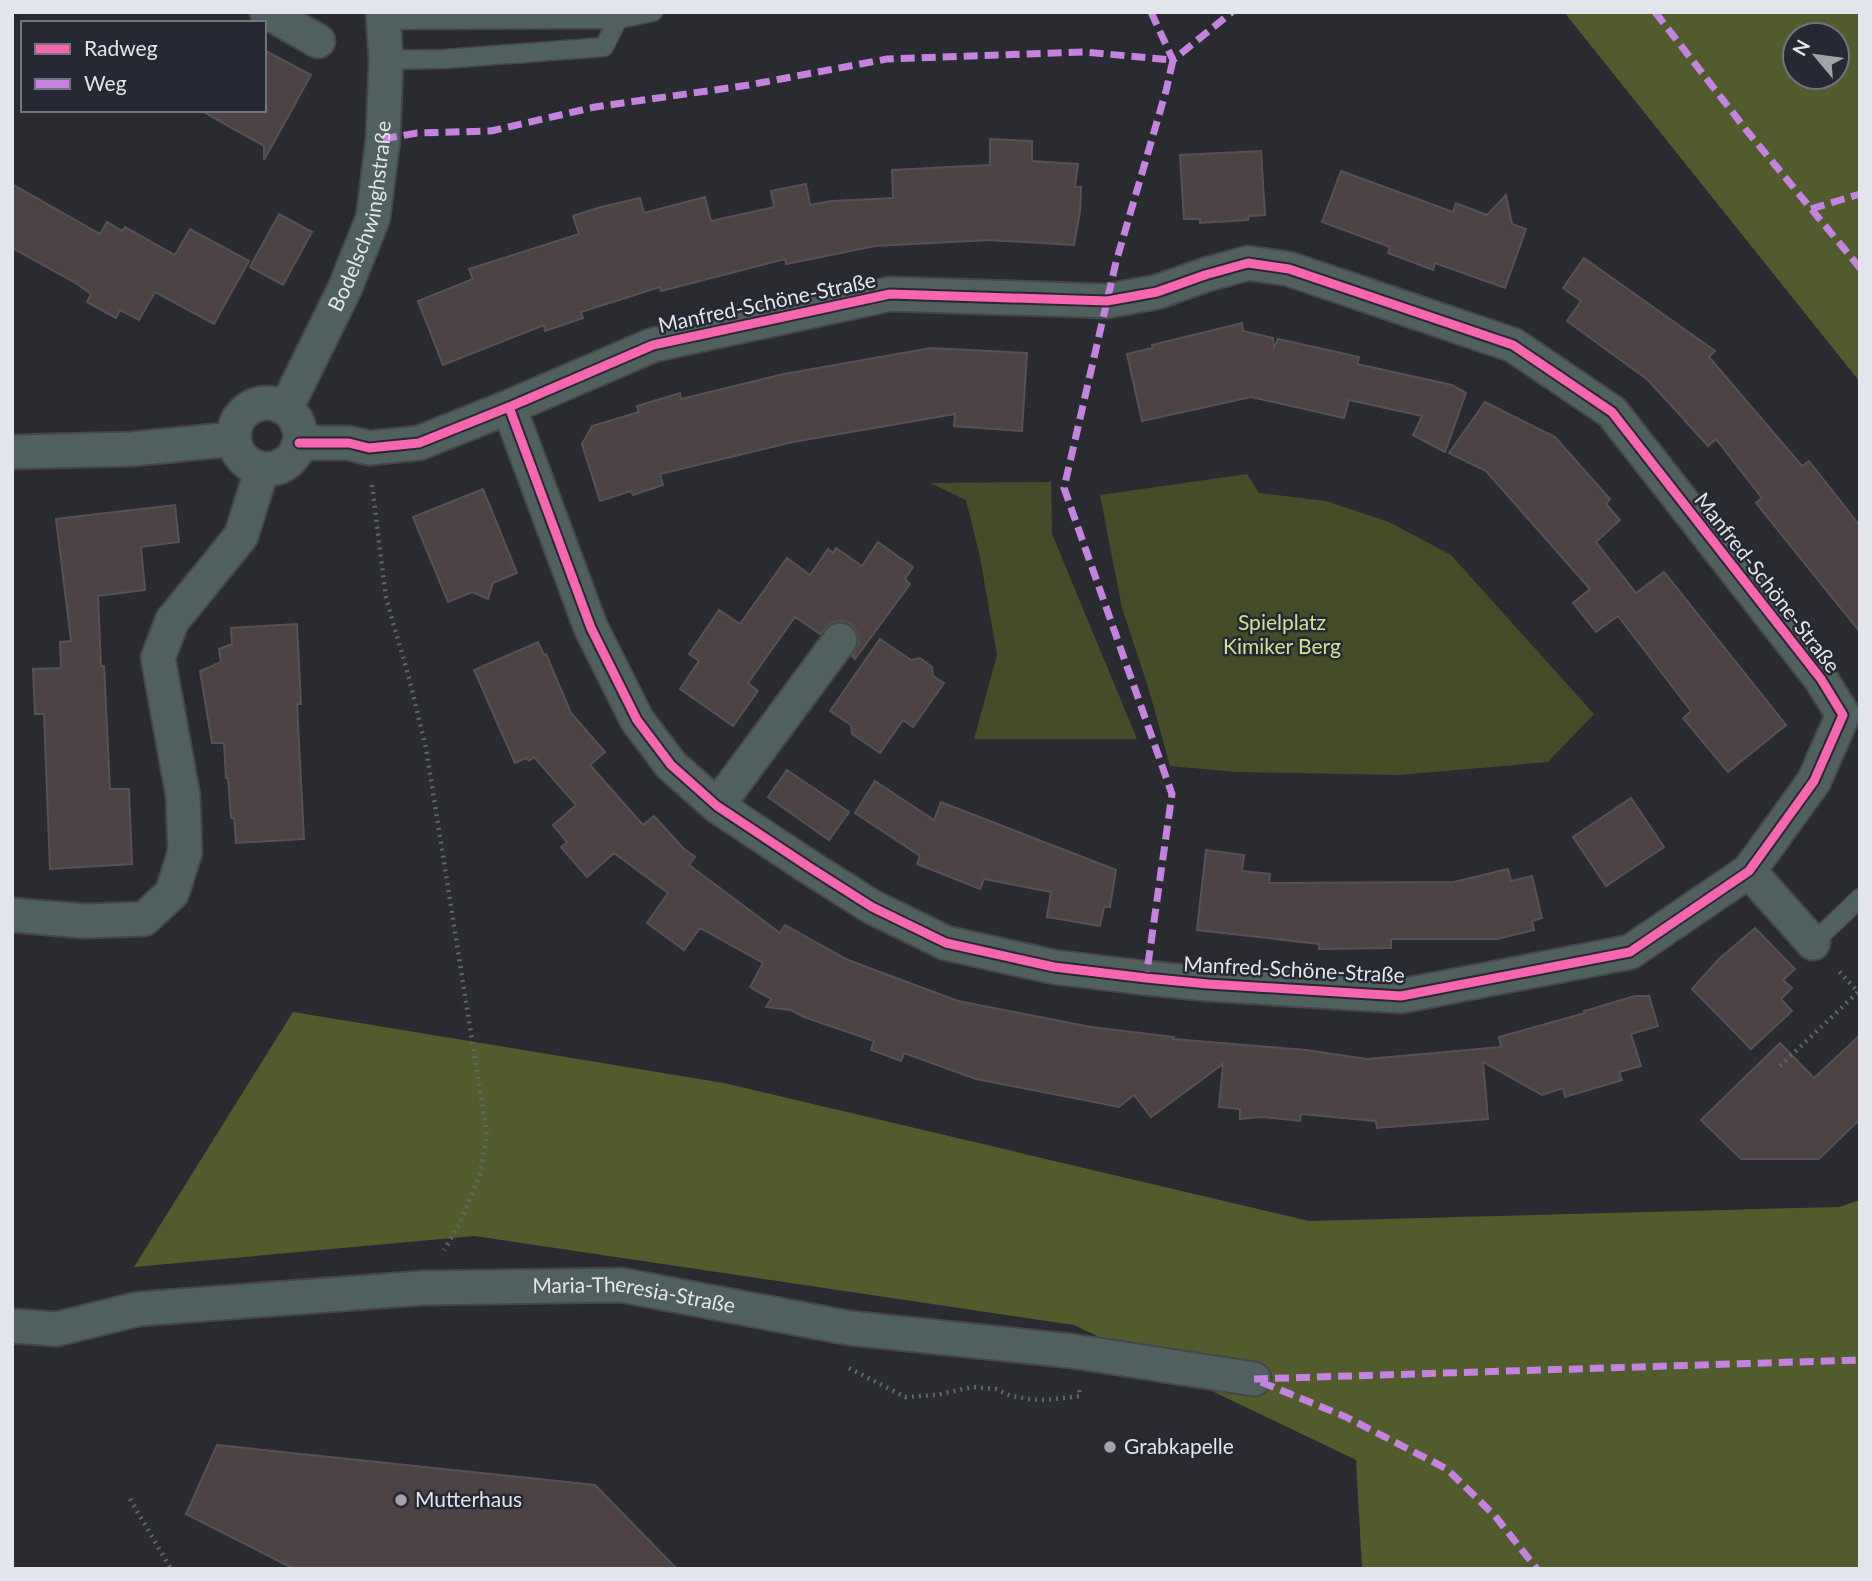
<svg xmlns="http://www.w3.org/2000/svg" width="1872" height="1581" font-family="Lato,sans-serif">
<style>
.green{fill:#454d28}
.forest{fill:#515b2b;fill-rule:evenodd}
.building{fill:#4d4345;stroke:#545254;stroke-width:2}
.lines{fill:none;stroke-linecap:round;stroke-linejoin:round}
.lane-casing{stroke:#454649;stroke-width:21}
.street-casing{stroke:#454649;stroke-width:37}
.path{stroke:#5d6767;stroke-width:4.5;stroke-dasharray:2 5;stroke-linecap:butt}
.lane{stroke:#50605e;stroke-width:18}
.street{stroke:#50605e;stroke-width:33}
.quiet{stroke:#c483df;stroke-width:7;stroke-dasharray:14 7;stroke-linecap:butt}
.cycleway-casing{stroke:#262934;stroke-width:13}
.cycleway{stroke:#f766af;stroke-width:9}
.poi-dot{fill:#a2a4aa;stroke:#262934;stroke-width:2.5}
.labels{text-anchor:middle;stroke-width:5;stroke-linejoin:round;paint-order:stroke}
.street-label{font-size:21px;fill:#e3e5ec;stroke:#262934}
.park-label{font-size:21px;fill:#cfe38d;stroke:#262934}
.poi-label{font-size:21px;fill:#e3e5ec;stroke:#262934;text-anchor:start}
</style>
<rect width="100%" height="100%" fill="#2a2b30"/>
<path class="green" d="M1247,474L1259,493L1326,501L1389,522L1451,555L1594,714L1548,762L1399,775L1237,772L1170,766L1149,690L1122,608L1100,495Z
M1051,482L1052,534L1137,739H974L997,655L980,557L966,500L930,483Z"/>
<path class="forest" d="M1564,12H1860V382ZM1795,35H1837V77H1795Z
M293,1012L724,1083L1309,1221L1839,1207L1860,1200V1569H1362L1356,1460L1074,1325L474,1236L134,1267Z"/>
<path class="building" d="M264,50L311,75L264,160V146L200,110H264Z
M990,139L1032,141V161L1078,164L1075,187H1081L1080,212L1074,245L989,240L875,246L786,264L785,259L661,291L660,287L581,312L583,318L545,331L544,325L443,365L418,301L473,279L469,269L579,234L573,216L601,207L640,198L644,213L705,197L711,221L774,207L771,191L806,184L810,205L831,201L893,198L892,170L990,165Z
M1261,151L1265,215L1249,216L1248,220L1200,223V219H1184L1180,155Z
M1341,171L1453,212L1456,203L1487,215L1506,195L1512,224L1526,229L1505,288L1435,263L1433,270L1388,253L1390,247L1322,222Z
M12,184L100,234L107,222L122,231L125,227L175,255L190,229L249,261L214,324L155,292L139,320L120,310L116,318L87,302L91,294L74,282L12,248Z
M279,214L312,232L283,285L250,267Z
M1584,258L1715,351L1709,357L1802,466L1809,461L1860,526V632L1756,503L1762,498L1716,439L1708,446L1648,380L1567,321L1581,301L1563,288Z
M1242,323L1243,331L1273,338L1274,348L1278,339L1359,357L1357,364L1452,385L1466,393L1445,452L1413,435L1422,416L1349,400L1344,418L1251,397L1142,421L1127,354L1153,348L1152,345Z
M931,348L1027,353L1022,431L954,426L955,414L793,442L660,474L663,485L633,495L631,491L600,501L582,444L592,426L639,412L637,406L680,393L681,399L784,374Z
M1485,402L1555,437L1610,499L1606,504L1620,520L1596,542L1636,593L1664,572L1786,725L1728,772L1683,718L1691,711L1618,616L1596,632L1573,603L1590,589L1486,471L1449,453Z
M483,489L517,573L493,583L488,599L472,592L448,602L413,517Z
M175,505L179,542L141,547L145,590L98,596L101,666H104L110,789H129L132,864L50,869L44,714H35L33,669L61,668L60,642L71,641L56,519Z
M878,542L913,567L905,579L910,584L855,659L852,656L859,642L857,632L851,624L842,621L833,622L820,634L795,617L748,683L758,691L733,726L680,689L699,661L689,654L719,610L740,624L787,558L810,575L828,549L833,553L836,548L862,566Z
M297,624L301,704H297L304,839L236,843L234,818H231L228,778H226L224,743H212L200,671L221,662L219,649L232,644L231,628Z
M880,639L911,660L920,658L932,667L933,676L944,683L913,727L903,720L880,753L852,734L851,725L830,711Z
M538,642L544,655L546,654L571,713L605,752L590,765L643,825L654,816L683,848L695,857L689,865L780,933L785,925L848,960L958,1001L1091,1027L1174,1037L1173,1039L1306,1050L1367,1059L1501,1047L1499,1037L1585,1013L1584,1011L1635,996H1649L1658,1026L1631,1034L1641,1066L1619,1072L1622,1080L1565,1097L1563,1088L1542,1095L1483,1062L1488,1119L1377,1128L1376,1121L1301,1114L1300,1121L1262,1117L1240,1119V1109L1219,1107L1223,1064L1151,1117L1134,1095L1119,1107L976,1079L904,1053L901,1061L871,1050L874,1041L804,1017L791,1010L766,1007L771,999L750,987L763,963L700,928L684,950L647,923L668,893L614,853L587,877L561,847L567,842L553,825L576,805L534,757L529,761L526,758L515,763L474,670Z
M787,770L849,812L829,840L768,797Z
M875,781L934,820L941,802L1116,870L1110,907H1104L1100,926L1047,917L1051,892L984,879L980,889L917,864L920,856L855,813Z
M1631,798L1664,847L1606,886L1573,837Z
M1206,850L1244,855L1242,871L1270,874L1269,883L1454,882L1508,869L1511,881L1532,876L1542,918L1532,921L1534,930L1497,939H1391V948L1319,949V944L1197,930Z
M1755,928L1795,969L1783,980L1792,988L1781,999L1792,1011L1751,1049L1692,989L1719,959Z
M1860,1035V1119L1819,1159H1741L1701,1120L1780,1043L1814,1078Z
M217,1445L595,1485L677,1569H294L186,1514Z"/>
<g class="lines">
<g class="lane-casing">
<path id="lane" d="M621,12L618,19L653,12
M382,20L618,19L604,47L444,59L386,60
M1813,943L1860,898"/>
</g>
<g class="street-casing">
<g id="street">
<path d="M267,12L318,41"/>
<circle cx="267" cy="436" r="33"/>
<path id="s1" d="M286,408L345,288L373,218L383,139L386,60L383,12"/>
<path d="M299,443H349L369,448L419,443L509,407L591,628L637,720L671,765L717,806L809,867L872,907L946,943L1054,967L1146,978L1208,984L1401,996L1630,952L1749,871L1814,781L1843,715L1821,679L1612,412L1513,345L1289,269L1248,263L1205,275L1157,292L1107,301L890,294L653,345L509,407"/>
<path d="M12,452L132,449L234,439"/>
<path d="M717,806L840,640"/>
<path d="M1749,871L1813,943"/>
<path d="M12,915L84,921L144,919L172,893L185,852L183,796L158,658L172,621L241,536L262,469"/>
<path id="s2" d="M12,1326L57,1329L138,1309L422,1288L621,1285L849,1328L1072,1351L1254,1379"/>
</g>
</g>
<path class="path" d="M372,485L386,598L409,678L426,748L487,1135L480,1174L459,1225L444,1250
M1780,1066L1858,992L1837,969
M849,1368L905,1397L936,1395L973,1387L996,1389L1011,1396L1029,1399L1045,1400L1080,1396L1079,1390
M130,1499L171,1569"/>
<use href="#lane" class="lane"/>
<use href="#street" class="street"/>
<path class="quiet" d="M1151,12L1173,60L1232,12
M1655,12L1747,131L1860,268
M383,139L417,133L491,131L595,107L749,85L887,59L1084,52L1173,60L1166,91L1116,262L1064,488L1172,794L1146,978
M1811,209L1860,194
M1254,1379L1860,1360
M1261,1382L1346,1417L1447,1469L1495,1516L1537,1569"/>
<g class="cycleway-casing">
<path id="cycleway" d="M299,443H349L369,448L419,443L509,407L591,628L637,720L671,765L717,806L809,867L872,907L946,943L1054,967L1146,978L1208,984L1401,996L1630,952L1749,871L1814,781L1843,715L1821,679L1612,412L1513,345L1289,269L1248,263L1205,275L1157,292L1107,301L890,294L653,345L509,407"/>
</g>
<use href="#cycleway" class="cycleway"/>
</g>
<g class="poi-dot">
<circle cx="1110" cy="1447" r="7"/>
<circle cx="401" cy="1500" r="7"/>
</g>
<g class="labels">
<g class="street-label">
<text dy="7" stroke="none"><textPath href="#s1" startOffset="208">Bodelschwinghstraße</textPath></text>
<text transform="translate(767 303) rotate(-12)" y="7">Manfred-Schöne-Straße</text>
<text transform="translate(1767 583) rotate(52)" y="7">Manfred-Schöne-Straße</text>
<text transform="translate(1294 970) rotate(3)" y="7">Manfred-Schöne-Straße</text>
<text dy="7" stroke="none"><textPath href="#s2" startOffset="626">Maria-Theresia-Straße</textPath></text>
</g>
<g class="park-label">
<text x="1282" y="630">Spielplatz<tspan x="1282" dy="24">Kimiker Berg</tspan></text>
</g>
<g class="poi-label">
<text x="1124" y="1454">Grabkapelle</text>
<text x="415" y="1507">Mutterhaus</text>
</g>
</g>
<rect width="1872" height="1581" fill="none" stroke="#e3e5ec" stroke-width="28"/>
<rect x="21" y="21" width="245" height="91" fill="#262934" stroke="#72747e" stroke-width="2"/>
<rect x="35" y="44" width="35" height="10" fill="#f766af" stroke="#72747e" stroke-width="2"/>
<text x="84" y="56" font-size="21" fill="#e3e5ec">Radweg</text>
<rect x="35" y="79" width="35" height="10" fill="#c483df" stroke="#72747e" stroke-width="2"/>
<text x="84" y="91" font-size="21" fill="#e3e5ec">Weg</text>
<g transform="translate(1816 56) rotate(299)"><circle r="33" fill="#262934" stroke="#72747e" stroke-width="2"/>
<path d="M0-5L12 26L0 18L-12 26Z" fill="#a2a4aa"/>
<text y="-10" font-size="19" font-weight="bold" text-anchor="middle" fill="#e3e5ec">N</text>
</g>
</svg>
